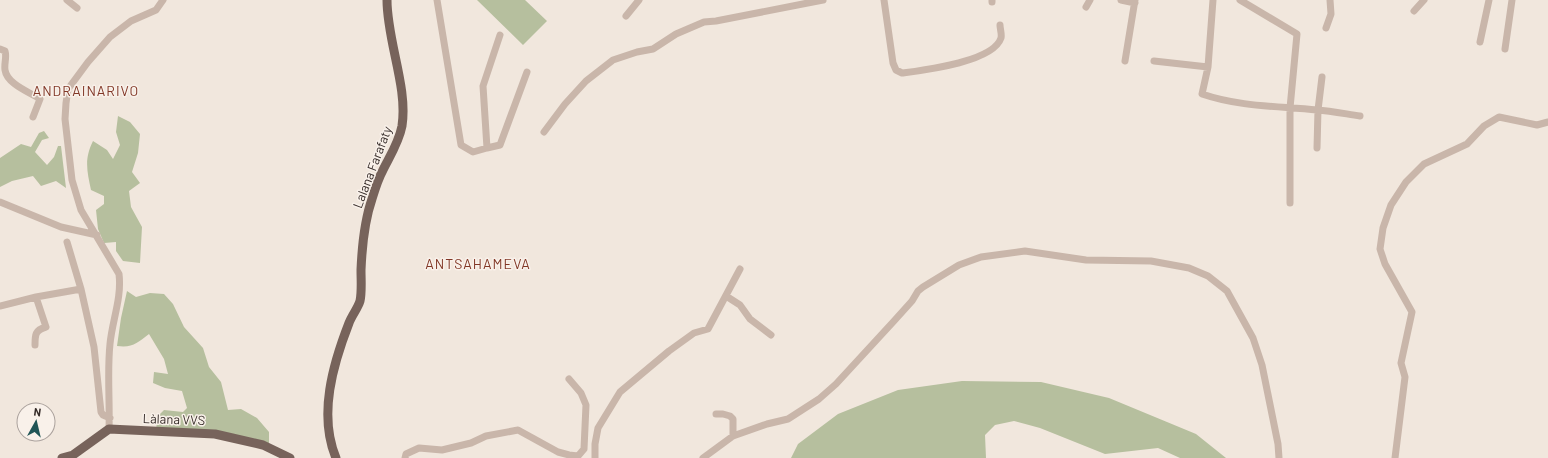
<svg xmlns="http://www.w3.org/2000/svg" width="1548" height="458" font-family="Barlow,sans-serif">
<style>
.green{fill:#b6bf9e}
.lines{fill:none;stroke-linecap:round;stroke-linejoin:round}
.minor{stroke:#c9b6aa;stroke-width:7}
.major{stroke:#77635b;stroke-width:9}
.labels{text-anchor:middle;stroke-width:3;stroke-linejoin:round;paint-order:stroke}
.street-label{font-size:13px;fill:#362c29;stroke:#f9f1ea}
.neighbourhood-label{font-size:14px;letter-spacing:1px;fill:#813726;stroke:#f9f1ea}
</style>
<rect width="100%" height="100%" fill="#f1e7dd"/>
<path class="green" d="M477,0H525L547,21L523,45Z
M118,116L130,122L140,134L138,153L132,172L140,183L129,191L131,207L142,227L140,263L123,261L116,251V242L104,243L98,229L96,210L104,204V196L91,190C87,171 84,159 93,141L107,150L113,159L120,145L116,132Z
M44,131L49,138L42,140L35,152L47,165L54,157L58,146H61L66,188L56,181L41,186L33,176L12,181L0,187V158L21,144L31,147L39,133Z
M127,291L136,297L150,293L164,294L173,304L184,327L203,348L209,367L221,382L228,410L241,409L257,418L269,432V444L156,429L158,416L164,410L183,412L187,408L182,391L165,388L153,383L154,372L168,374L164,359L149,334C137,343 133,348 117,346L121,318Z
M962,381L1041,382L1109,398L1196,434L1226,458H1180L1158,448L1105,454L1040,428L1014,421L995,425L985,435L986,458H791L798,444L838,414L898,390Z"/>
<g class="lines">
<path class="minor" d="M67,0L77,8
M437,0L461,145L473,152L487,148L483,86L500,35
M884,0L893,63L896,70L902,73C925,70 993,62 1001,38C1002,34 1000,29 1000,25
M992,0V2
M1121,0L1135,3
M1213,0L1208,67L1202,94C1240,107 1278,106 1317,110C1331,111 1346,114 1360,116
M1240,0L1297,34L1290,108V203
M1086,7L1090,0
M1414,11L1424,0
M626,16L639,0
M1326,28L1331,14L1330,0
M1480,42L1489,0
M0,49L5,51C7,57 4,63 5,70C7,84 29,92 40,99L33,117
M1505,49L1512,0
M1125,61L1135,0
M1154,61L1208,67
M544,132L565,104L586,81L613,60L637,52L653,49L676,34L704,22L716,21L823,0
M487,148L500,145L527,72
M1317,148L1318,110L1322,77
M0,202L61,227L97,235
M67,242L81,289L94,347L101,412L103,415L110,418
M726,296L740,305L750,319L771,335
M0,306L36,297L81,289
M35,345C35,335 35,330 46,327L36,297
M716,414H723L730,416L733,419V436
M109,429C110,401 107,372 110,344C112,321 122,298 119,274L81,210L72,180L65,119L66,103L68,89L88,62L110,37L131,21L156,10L163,0
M405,458L406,454L419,448L442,450L471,443L486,436L518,430L558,452L569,455L578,456L584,449L586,405L581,393L569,379
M595,458V444L598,428L620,392L669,351L694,333L708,329L740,269
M703,458L733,436L767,424L788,419L819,399L836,384L894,321L912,301L918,291L923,287L959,265L981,257L1025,251L1086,260L1151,261L1189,268L1208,276L1227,291L1253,338L1262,365L1278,444L1279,458
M1395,458L1405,377L1401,363L1412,312L1385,264L1380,249L1383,228L1391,205L1406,182L1424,164L1467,144L1484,126L1499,117L1537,125L1548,122"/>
<path class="major" d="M62,458L73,455L109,429L215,434L263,445L290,458
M336,458C318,415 333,364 349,323C352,315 358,308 360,301C362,292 361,280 361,270C362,246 364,222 372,199C375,189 378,179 383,170C390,156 399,142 402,126C408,87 387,41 387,0"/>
</g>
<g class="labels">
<g class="street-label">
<text transform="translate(372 167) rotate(-69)" y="5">Lalana Farafaty</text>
<text transform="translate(174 419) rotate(2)" y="5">Làlana VVS</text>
</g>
<g class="neighbourhood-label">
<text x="86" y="96">ANDRAINARIVO</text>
<text x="478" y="269">ANTSAHAMEVA</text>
</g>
</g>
<g transform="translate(36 422) rotate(8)"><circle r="19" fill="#f9f1ea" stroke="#aba29d"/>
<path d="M0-3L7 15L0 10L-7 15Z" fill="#215556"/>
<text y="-6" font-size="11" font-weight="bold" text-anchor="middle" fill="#362c29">N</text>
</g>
</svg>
